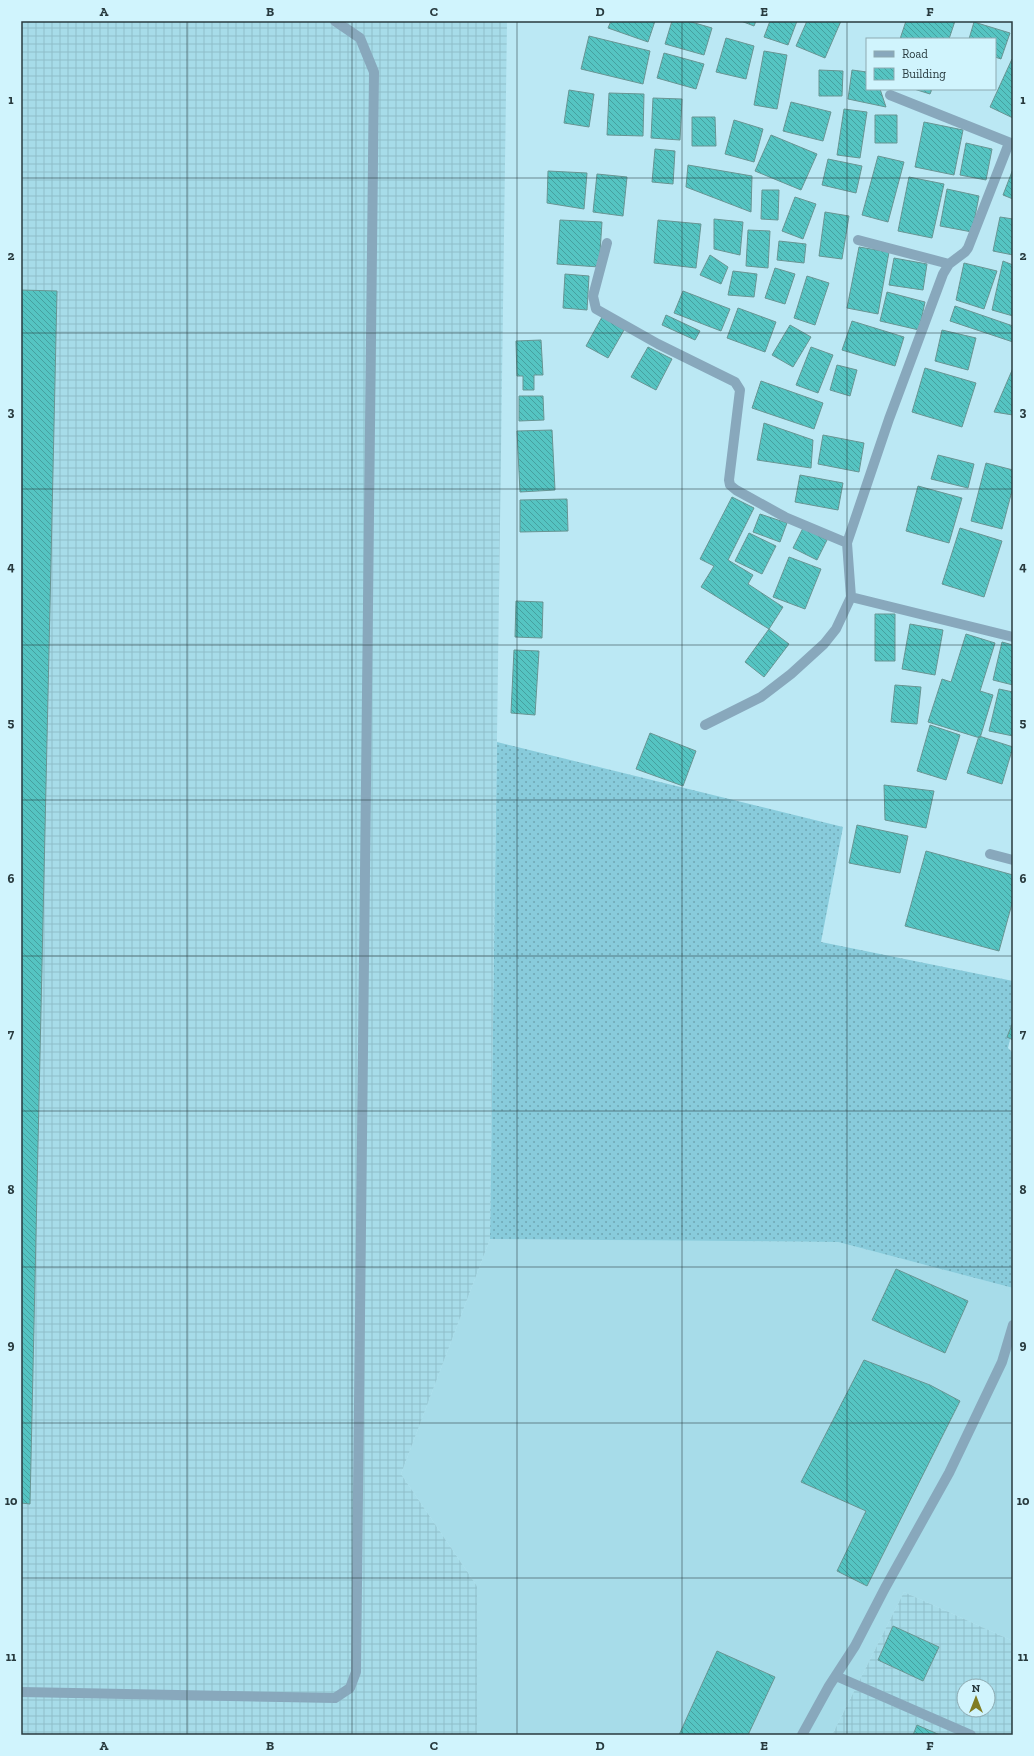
<svg xmlns="http://www.w3.org/2000/svg" width="1034" height="1756" font-family="'Zilla Slab',serif">
<style>
.built{fill:#a7dce9}
.industrial{fill:url(#industrial-grid);fill-rule:evenodd}
.grass{fill:url(#grass-dots)}
.building{fill:url(#building-back-hatch);stroke:#689593}
.lines{fill:none;stroke-linecap:round;stroke-linejoin:round}
.minor{stroke:#88a8bc;stroke-width:10}
.grid{fill:none;stroke:#283a3e;stroke-width:1;stroke-opacity:0.55}
.neatline{fill:none;stroke:#283a3e;stroke-width:1.5}
.grid-label{font-size:13px;text-anchor:middle;font-weight:bold;fill:#283a3e}
</style>
<defs>
<pattern id="industrial-grid" width="8" height="8" patternUnits="userSpaceOnUse"><rect width="8" height="8" fill="#a7dce9"/><path d="M0 4h8M4 0v8" fill="none" stroke="#90bec9"/></pattern>
<pattern id="grass-dots" width="8" height="8" patternUnits="userSpaceOnUse"><rect width="8" height="8" fill="#88cbdb"/><path d="M2 2h.1M6 6h.1" fill="none" stroke="#6fa6b3" stroke-width="1.8" stroke-linecap="round"/></pattern>
<pattern id="building-back-hatch" width="6" height="6" patternUnits="userSpaceOnUse"><rect width="6" height="6" fill="#55c4c2"/><path d="M-1 5l2 2M0 0l6 6M5-1l2 2" fill="none" stroke="#46a09f"/></pattern>
</defs>
<rect width="100%" height="100%" fill="#bbe8f4"/>
<path class="built" d="M490,1239L838,1242L1013,1288V1641L904,1592L832,1735H477V1586L401,1474Z"/>
<path class="industrial" d="M21,21H507L490,1239L401,1474L477,1586V1735H21Z
M904,1592L1013,1641V1735H832ZM964,1686H988V1710H964Z"/>
<path class="grass" d="M497,742L843,827L821,942L1013,981V1026L1008,1048L1013,1053V1288L838,1242L490,1239Z"/>
<path class="building" d="M611,21H655L648,42L608,28Z
M672,21H688L712,28L704,55L665,44Z
M741,21H756L754,26Z
M770,21H797L788,45L764,37Z
M807,21H841L825,58L796,46Z
M906,21H955L949,39H900Z
M974,22L1010,33L1001,59L995,57V39H969Z
M589,36L650,51L643,84L581,69Z
M726,38L754,46L746,79L716,72Z
M764,51L787,55L777,109L754,105Z
M664,53L704,64L696,89L657,78Z
M1012,59H1013V118L990,107Z
M819,70L843,71L842,96H819Z
M852,70L867,72V89H880L886,107L848,99Z
M914,89H932L930,94Z
M569,90L594,94L589,127L564,123Z
M609,93L644,94L643,136L607,135Z
M653,98L682,99L680,140L651,138Z
M791,102L831,112L823,141L783,131Z
M844,109L867,112L860,158L837,155Z
M875,115H897V143H875Z
M692,117H715L716,146H692Z
M734,120L763,129L754,162L725,154Z
M924,122L963,130L954,175L915,167Z
M771,135L817,154L801,190L755,171Z
M966,143L992,149L986,180L960,175Z
M655,149L675,151L673,184L652,182Z
M878,156L904,162L888,222L862,215Z
M828,159L862,166L856,193L822,185Z
M688,165L752,176L751,212L686,187Z
M1013,169V199L1003,195Z
M548,171L587,173L584,209L547,203Z
M597,174L627,177L623,216L593,212Z
M909,177L944,184L932,238L898,231Z
M947,189L979,196L972,232L940,226Z
M762,190H779L778,220L761,219Z
M795,197L816,204L803,239L782,231Z
M825,212L849,216L842,259L819,256Z
M1000,217L1013,219V255L993,251Z
M714,219L743,222L740,255L714,249Z
M560,220L602,222L599,267L557,264Z
M658,220L701,224L696,268L654,263Z
M748,230L770,231L768,268L746,266Z
M779,241L806,244L804,263L777,260Z
M859,247L889,252L878,314L847,308Z
M710,255L728,267L721,284L700,275Z
M894,258L927,264L923,290L889,285Z
M1003,261L1013,265V316L992,310Z
M964,263L997,271L984,309L956,300Z
M775,268L795,274L785,304L765,298Z
M733,271L757,274L754,297L728,295Z
M565,274L589,276L587,310L563,308Z
M807,276L829,283L815,325L794,318Z
M21,290L57,291L30,1504L21,1503Z
M683,291L730,309L721,331L674,313Z
M887,292L925,302L919,330L880,321Z
M955,306L1013,326V342L950,321Z
M738,308L776,322L765,352L727,338Z
M666,315L700,331L695,340L662,325Z
M602,317L624,330L608,358L586,346Z
M852,321L904,337L895,366L842,350Z
M790,325L811,337L793,367L772,355Z
M942,330L976,338L968,370L935,361Z
M541,340L543,375H534V390H523V376H517L516,341Z
M648,347L672,359L656,390L631,377Z
M811,347L833,355L818,393L796,385Z
M837,365L857,370L850,396L830,390Z
M925,368L976,383L962,427L912,412Z
M1013,368V415L994,412Z
M761,381L823,403L814,429L752,408Z
M519,396H543L544,420L519,421Z
M764,423L813,440L811,468L757,460Z
M552,430L555,490L520,492L517,431Z
M823,435L864,443L859,472L818,464Z
M938,455L974,464L968,488L931,479Z
M986,463L1013,470V487L1002,529L971,521Z
M800,475L843,483L838,510L795,502Z
M918,486L962,498L949,543L906,531Z
M732,497L754,508L728,560L753,575L748,584L783,607L769,629L701,587L714,566L700,559Z
M567,499L568,531L520,532V500Z
M760,514L787,523L780,542L753,532Z
M803,528L827,540L817,560L793,548Z
M960,528L1002,541L984,597L942,584Z
M749,533L776,546L762,574L735,561Z
M789,557L821,569L805,609L773,597Z
M516,601L543,602L542,638L515,637Z
M875,614H895V661H875Z
M910,624L943,630L935,675L902,669Z
M769,629L789,644L764,677L745,662Z
M966,634L995,643L980,691L993,695L980,738L928,722L942,679L951,682Z
M1002,642L1013,645V685L993,680Z
M514,650L539,651L535,715L511,713Z
M895,685L921,687L917,724L891,722Z
M999,689L1013,692V736L989,731Z
M930,725L960,735L946,780L917,771Z
M650,733L696,751L683,786L636,769Z
M979,736L1013,747L1002,784L967,773Z
M884,785L934,791L926,828L885,820Z
M857,825L908,836L900,873L849,863Z
M926,851L1013,875V900L999,951L905,926Z
M1013,1022V1040L1007,1037Z
M896,1269L968,1301L945,1353L872,1320Z
M864,1360L930,1385L960,1401L867,1586L837,1571L866,1511L801,1482Z
M893,1626L939,1647L923,1681L878,1660Z
M717,1651L775,1677L748,1735H679Z
M917,1725L940,1735H913Z"/>
<g class="lines">
<path class="minor" d="M890,95L1013,144
M1009,143L968,248L965,252L949,264L943,274L889,419L847,543L851,597L1013,637
M858,240L949,264
M607,243L593,296L596,309L658,344L735,382L740,390L729,480L730,485L736,490L785,517L847,543
M705,725L761,697L791,674L824,644L836,629L851,597
M990,854L1013,860
M836,1676L971,1735
M21,1692L335,1698L350,1688L356,1672L374,72L360,38L335,21
M802,1735L829,1686L855,1646L885,1588L949,1473L1002,1362L1013,1325"/>
</g>
<path class="grid" d="M187,21V1735M352,21V1735M517,21V1735M682,21V1735M847,21V1735M21,178H1013M21,333H1013M21,489H1013M21,645H1013M21,800H1013M21,956H1013M21,1111H1013M21,1267H1013M21,1423H1013M21,1578H1013"/>
<rect width="1034" height="1756" fill="none" stroke="#d0f4fd" stroke-width="44"/>
<rect x="866" y="38" width="130" height="52" fill="#d0f4fd" stroke="#8daab1"/>
<rect x="874" y="51" width="20" height="6" fill="#88a8bc" stroke="#8daab1"/>
<text x="902" y="58" font-size="12" fill="#283a3e">Road</text>
<rect x="874" y="68" width="20" height="12" fill="url(#building-back-hatch)" stroke="#8daab1"/>
<text x="902" y="78" font-size="12" fill="#283a3e">Building</text>
<g transform="translate(976 1698)"><circle r="19" fill="#d0f4fd" stroke="#8daab1"/>
<path d="M0-3L7 15L0 10L-7 15Z" fill="#807c22"/>
<text y="-6" font-size="11" font-weight="bold" text-anchor="middle" fill="#283a3e">N</text>
</g>
<rect x="22" y="22" width="990" height="1712" class="neatline"/>
<g class="grid-label">
<text x="104" y="16">A</text>
<text x="270" y="16">B</text>
<text x="434" y="16">C</text>
<text x="600" y="16">D</text>
<text x="764" y="16">E</text>
<text x="930" y="16">F</text>
<text x="11" y="104">1</text>
<text x="1023" y="104">1</text>
<text x="11" y="260">2</text>
<text x="1023" y="260">2</text>
<text x="11" y="416">3</text>
<text x="1023" y="416">3</text>
<text x="11" y="571">4</text>
<text x="1023" y="571">4</text>
<text x="11" y="727">5</text>
<text x="1023" y="727">5</text>
<text x="11" y="883">6</text>
<text x="1023" y="883">6</text>
<text x="11" y="1038">7</text>
<text x="1023" y="1038">7</text>
<text x="11" y="1194">8</text>
<text x="1023" y="1194">8</text>
<text x="11" y="1349">9</text>
<text x="1023" y="1349">9</text>
<text x="11" y="1505">10</text>
<text x="1023" y="1505">10</text>
<text x="11" y="1661">11</text>
<text x="1023" y="1661">11</text>
<text x="104" y="1750">A</text>
<text x="270" y="1750">B</text>
<text x="434" y="1750">C</text>
<text x="600" y="1750">D</text>
<text x="764" y="1750">E</text>
<text x="930" y="1750">F</text>
</g>
</svg>
